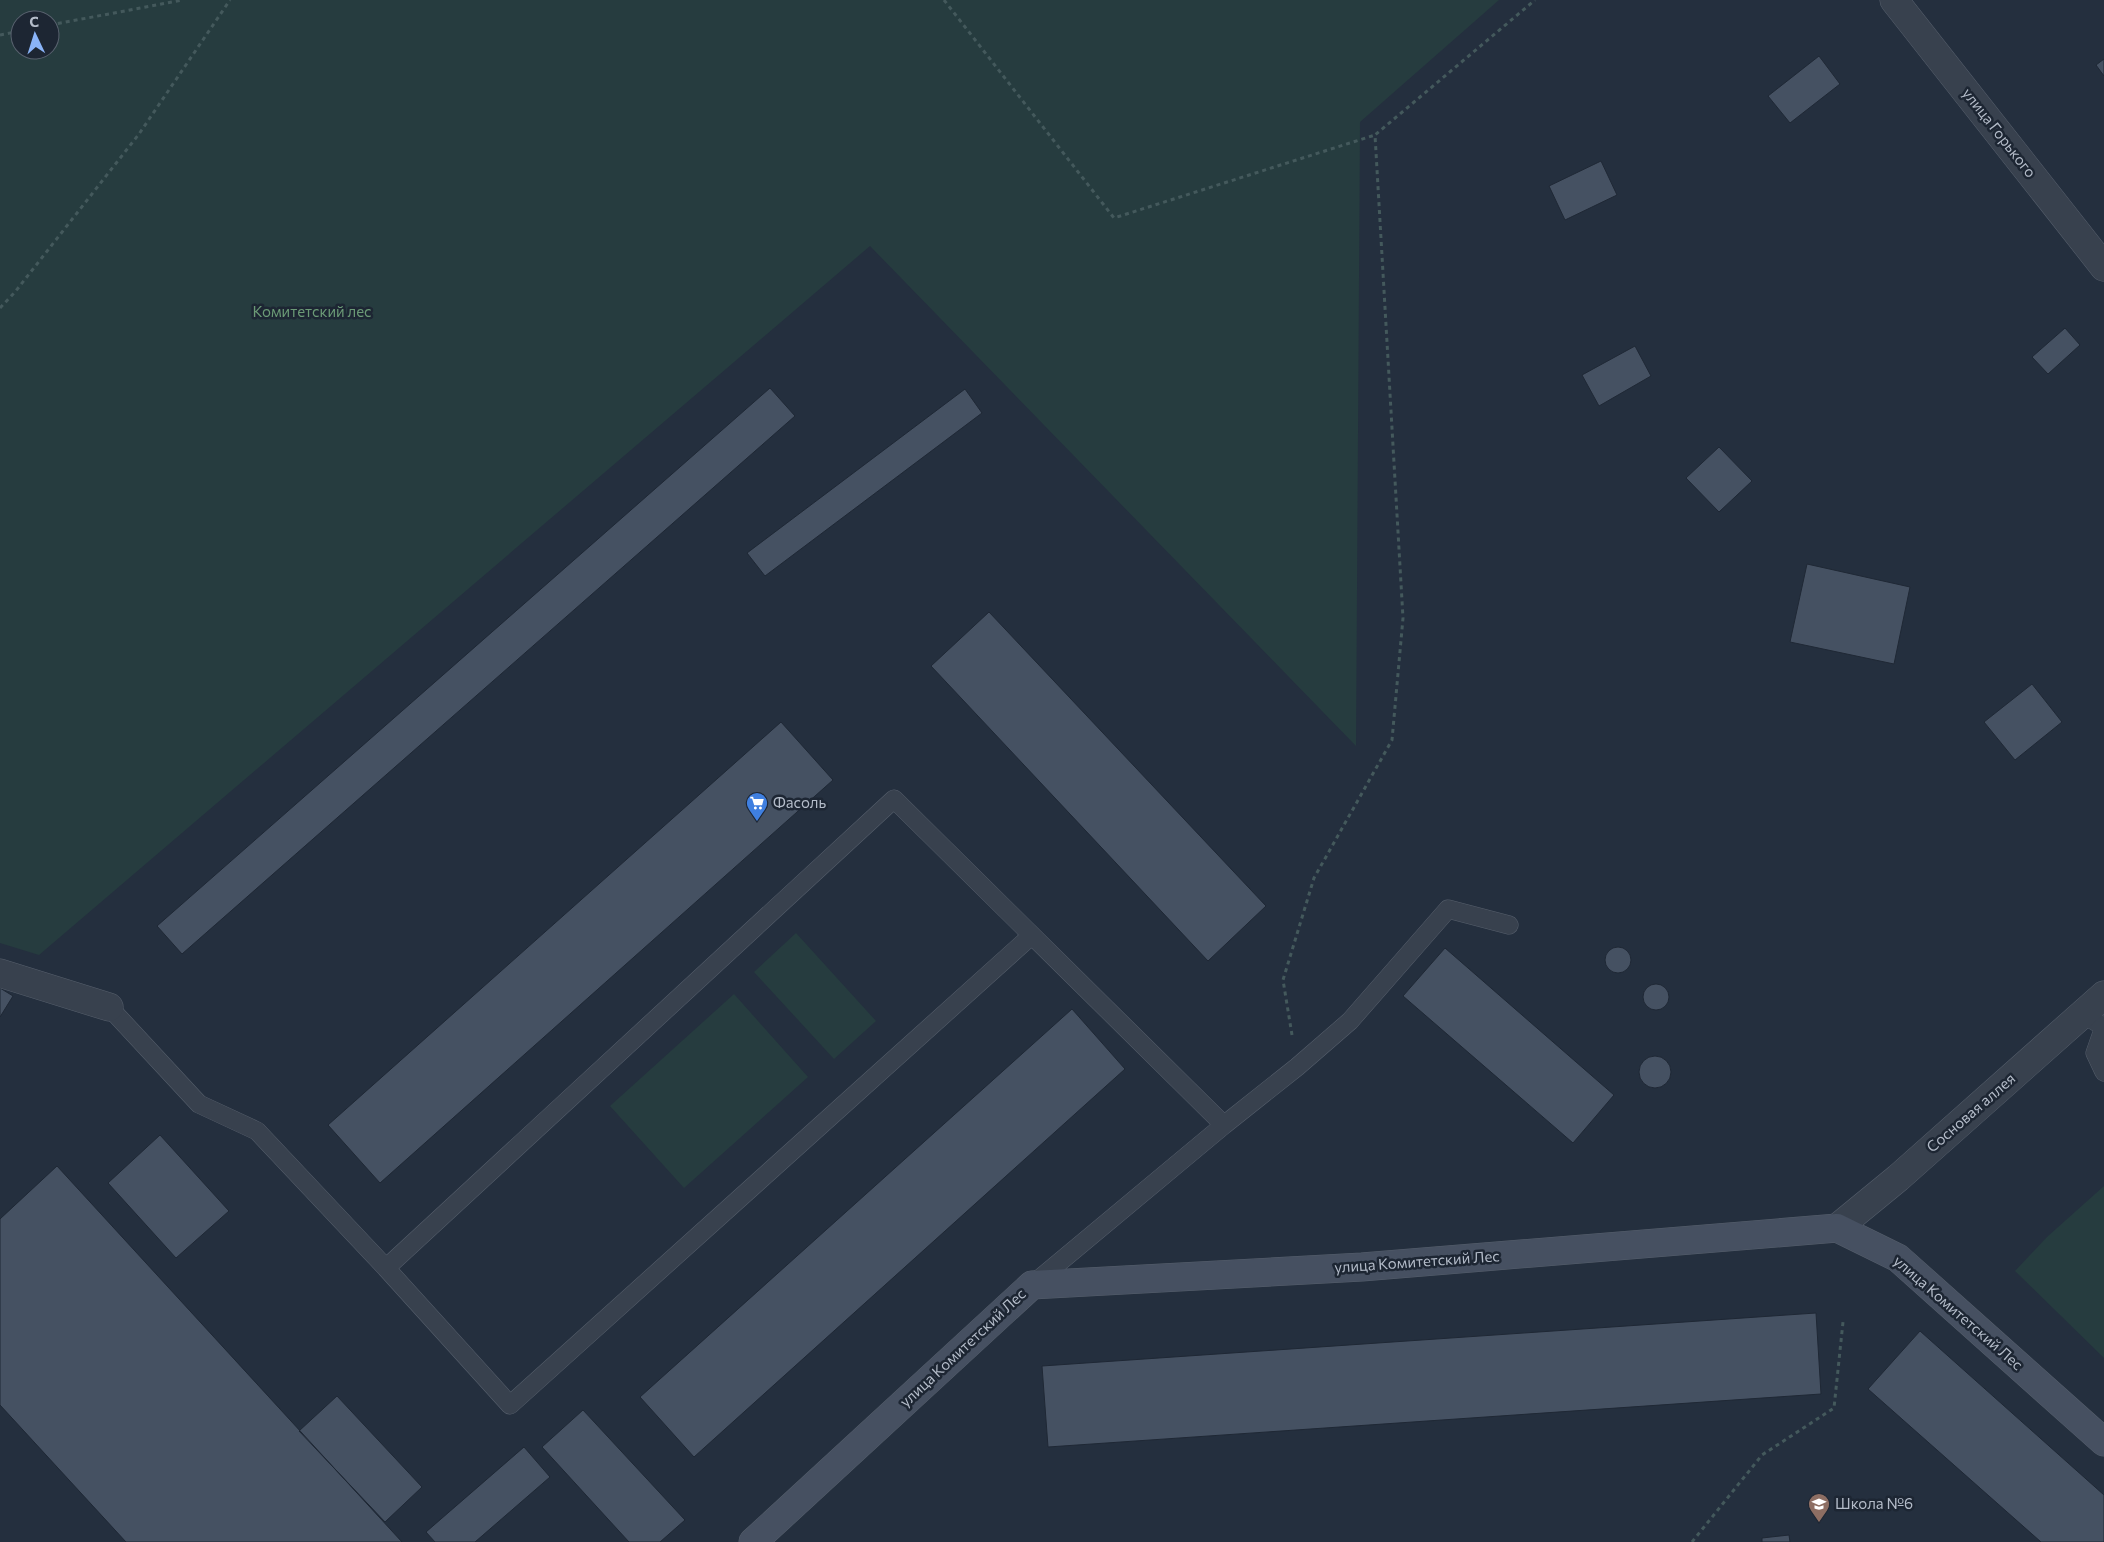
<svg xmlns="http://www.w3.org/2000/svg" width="2104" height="1542" font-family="Commissioner,sans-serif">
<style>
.green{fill:#263c3f;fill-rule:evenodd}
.building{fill:#455162;stroke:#1f2835}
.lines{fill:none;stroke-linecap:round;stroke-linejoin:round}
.lane-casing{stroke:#565f6c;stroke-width:19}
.street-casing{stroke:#565f6c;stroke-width:29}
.secondary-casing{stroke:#565f6c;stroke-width:29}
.path{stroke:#44595c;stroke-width:3;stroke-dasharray:4 4;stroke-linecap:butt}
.lane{stroke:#38414e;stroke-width:18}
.street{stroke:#38414e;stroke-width:28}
.secondary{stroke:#465061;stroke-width:28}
.labels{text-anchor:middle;stroke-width:5;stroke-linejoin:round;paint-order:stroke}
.street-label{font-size:15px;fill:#b4bcc9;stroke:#1d2633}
.park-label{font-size:15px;fill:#6b9a76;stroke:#1d2633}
.poi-label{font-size:15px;fill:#b4bcc9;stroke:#1d2633;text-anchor:start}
</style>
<rect width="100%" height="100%" fill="#242f3e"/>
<path class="green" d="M0,0H1499L1360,122L1356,746L870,246L39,955L0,943ZM20,20H50V50H20Z
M796,933L876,1021L834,1059L754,972Z
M734,994L808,1077L684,1188L610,1106Z
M2104,1186V1358L2015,1271L2047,1237Z"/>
<path class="building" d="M1819,56L1840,84L1790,123L1768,96Z
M2104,59V76L2096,65Z
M1601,161L1617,195L1565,220L1549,186Z
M2065,328L2080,345L2048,374L2032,357Z
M1635,346L1651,376L1599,406L1582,375Z
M770,388L795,416L182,954L157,926Z
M965,389L982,413L765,576L747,553Z
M1719,447L1752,481L1719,512L1686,478Z
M1807,564L1910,587L1894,664L1790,642Z
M989,612L1266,906L1208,961L931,666Z
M2032,684L2062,722L2015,760L1984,722Z
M781,722L833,780L380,1183L328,1125Z
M1605 960a13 13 0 1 1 26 0a13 13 0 1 1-26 0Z
M1445,948L1614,1095L1573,1143L1403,996Z
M1643 997a13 13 0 1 1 26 0a13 13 0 1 1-26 0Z
M0,988L13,996L0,1017Z
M1072,1009L1125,1069L694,1457L640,1397Z
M1639 1072a16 16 0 1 1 32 0a16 16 0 1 1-32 0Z
M160,1135L229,1211L176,1258L108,1183Z
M57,1166L402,1542H126L0,1405V1219Z
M1816,1313L1821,1394L1048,1447L1042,1366Z
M1920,1331L2104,1495V1542H2041L1868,1389Z
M337,1396L422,1487L385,1522L299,1431Z
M583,1410L685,1520L660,1542H629L542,1447Z
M524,1447L550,1477L475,1542H435L426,1532Z
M1789,1535L1790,1542H1762V1538Z"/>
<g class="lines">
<g class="lane-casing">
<path id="lane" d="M109,1007L199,1104L257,1131L386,1268L894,799L1224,1125
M2083,1014L2104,1027L2095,1053L2104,1072
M386,1268L510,1405L1031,936
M1032,1285L1224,1125L1297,1067L1350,1021L1448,909L1509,925"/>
</g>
<g class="street-casing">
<path id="street" d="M1894,0L2104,267
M0,973L109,1007
M1837,1228L1898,1178L2104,995"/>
</g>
<g class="secondary-casing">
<path id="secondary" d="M753,1542L1032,1285L1362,1267L1837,1228L1898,1258L2104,1442"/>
</g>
<path class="path" d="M944,0L1114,218L1375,135
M50,25L183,0
M0,35L20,31
M0,308L15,292L139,134L230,0
M1292,1035L1283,980L1314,878L1392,740L1403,618L1375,135L1535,0
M1692,1542L1762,1455L1834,1408L1843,1322"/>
<use href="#lane" class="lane"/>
<use href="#street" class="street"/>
<use href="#secondary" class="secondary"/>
</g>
<defs>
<g id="supermarket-pin" transform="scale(1.125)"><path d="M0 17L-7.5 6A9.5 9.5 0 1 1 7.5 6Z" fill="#3f7fe0" stroke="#1d2633"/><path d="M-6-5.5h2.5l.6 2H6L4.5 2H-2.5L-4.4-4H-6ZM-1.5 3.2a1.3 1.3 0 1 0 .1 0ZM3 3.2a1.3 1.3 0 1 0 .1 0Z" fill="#fff"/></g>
<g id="school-pin" transform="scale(1.125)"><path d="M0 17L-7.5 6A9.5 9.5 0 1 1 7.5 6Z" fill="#8d6e63" stroke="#1d2633"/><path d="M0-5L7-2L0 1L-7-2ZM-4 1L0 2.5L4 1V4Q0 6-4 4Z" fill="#fff"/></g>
</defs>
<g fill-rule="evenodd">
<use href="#supermarket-pin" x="757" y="803"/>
<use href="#school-pin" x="1819" y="1504"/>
</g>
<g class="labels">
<g class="street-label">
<text transform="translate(1999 133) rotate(52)" y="5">улица Горького</text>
<text transform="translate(1971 1113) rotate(-41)" y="5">Сосновая аллея</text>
<text transform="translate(1417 1262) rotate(-4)" y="5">улица Комитетский Лес</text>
<text transform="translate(1958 1313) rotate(41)" y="5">улица Комитетский Лес</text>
<text transform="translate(963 1348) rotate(-43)" y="5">улица Комитетский Лес</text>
</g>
<g class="park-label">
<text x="312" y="317">Комитетский лес</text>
</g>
<g class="poi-label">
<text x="773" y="808">Фасоль</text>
<text x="1835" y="1509">Школа №6</text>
</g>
</g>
<g transform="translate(35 35) rotate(356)"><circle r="24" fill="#1d2633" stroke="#59626f"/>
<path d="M0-4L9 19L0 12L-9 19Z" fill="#8ab4f8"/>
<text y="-8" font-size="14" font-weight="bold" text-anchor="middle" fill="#b4bcc9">С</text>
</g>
</svg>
